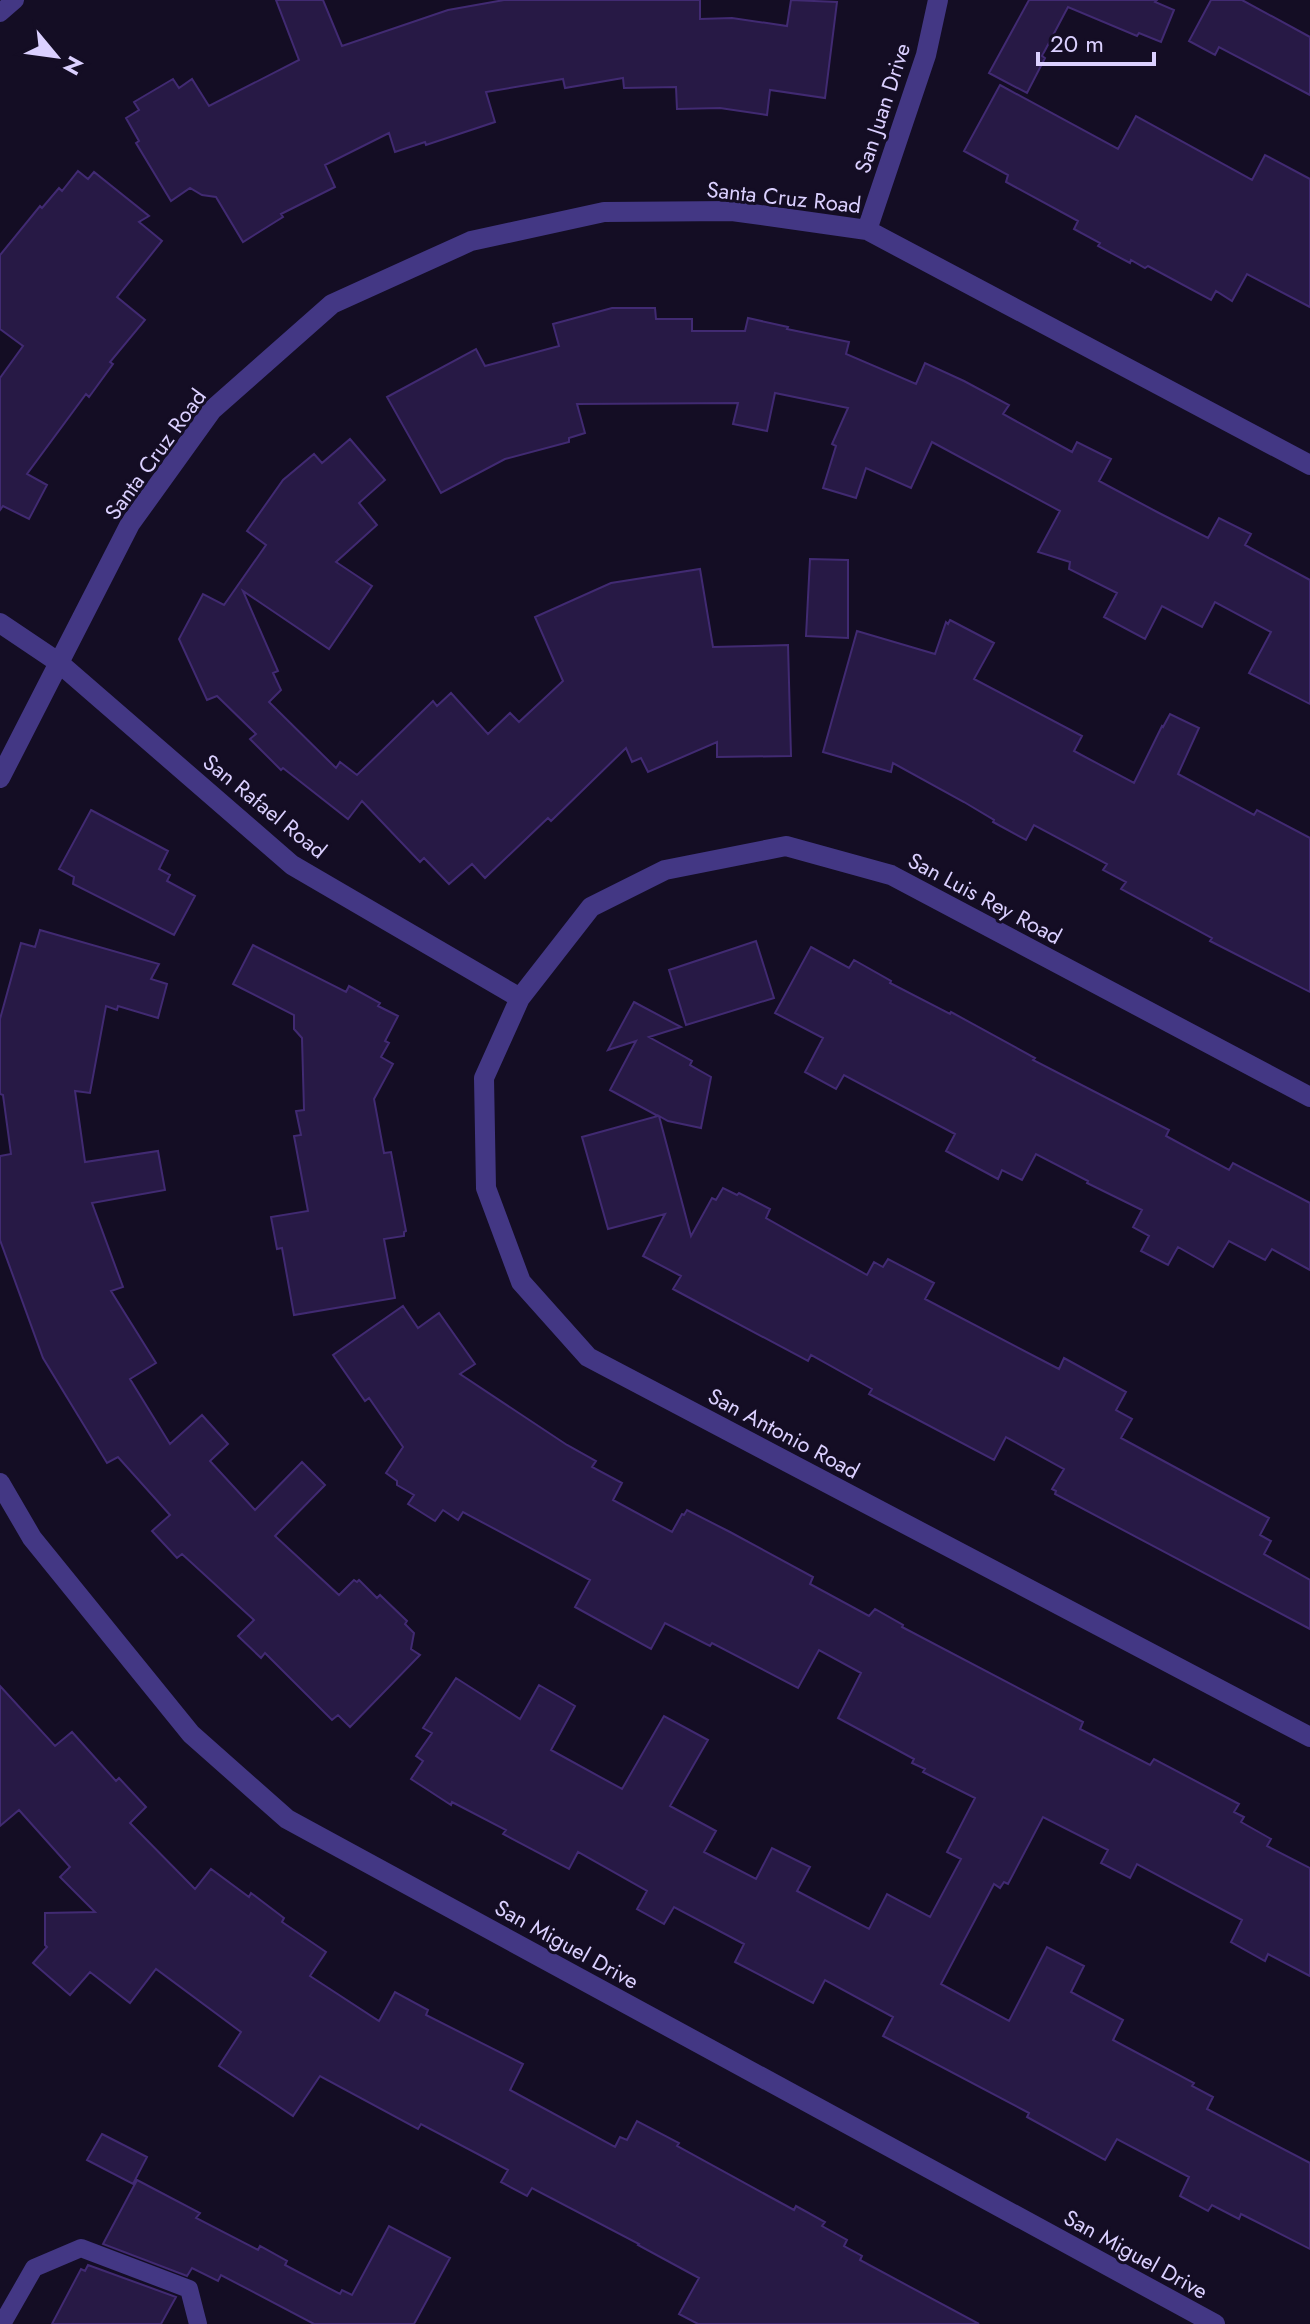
<svg xmlns="http://www.w3.org/2000/svg" width="1310" height="2324" font-family="Jost,sans-serif">
<style>
.building{fill:#271945;stroke:#412a72;stroke-width:2}
.lines{fill:none;stroke-linecap:round;stroke-linejoin:round}
.lane{stroke:#433784;stroke-width:18}
.street{stroke:#433784;stroke-width:20}
.labels{text-anchor:middle;stroke-width:6;stroke-linejoin:round;paint-order:stroke}
.street-label{font-size:22px;fill:#dbd0ff;stroke:#140d24}
</style>
<rect width="100%" height="100%" fill="#140d24"/>
<path class="building" d="M276,0H323L342,46L448,10L504,0H700V19L732,18L787,26L791,0L837,2L825,98L770,90L767,115L720,108L677,109L676,87L624,88L623,78L565,88L563,79L486,92L495,122L426,145L425,142L395,152L389,133L325,165L335,187L281,214L283,217L243,242L216,197L202,195L190,188L171,201L136,143L139,141L126,118L139,110L134,102L173,79L179,88L192,79L209,106L299,60Z
M1029,0H1157L1155,2L1174,10L1161,42L1139,33L1137,36L1068,7L1042,56L1045,58L1027,93L989,73Z
M1211,0H1242L1310,37V95L1219,47L1215,55L1189,41Z
M1000,85L1118,149L1136,116L1252,180L1265,155L1310,179V307L1247,274L1232,301L1216,291L1211,300L1148,266L1145,268L1131,260L1130,263L1098,246L1100,243L1074,229L1078,221L1006,182L1008,175L964,151Z
M78,171L88,179L94,172L149,216L139,222L162,241L117,297L145,320L110,362L113,364L89,397L86,394L27,474L47,485L29,519L3,506L0,510V378L23,346L0,329V255L40,206L42,208L59,188L62,191Z
M612,308H655L656,319H692V331H745L748,318L788,327L787,329L849,342L846,354L916,384L925,363L964,381L1009,405L1003,414L1072,452L1077,442L1111,459L1099,481L1159,513L1208,538L1219,518L1251,534L1245,545L1310,580V704L1249,673L1271,632L1215,602L1202,627L1162,606L1145,639L1104,617L1117,593L1069,569L1070,562L1038,552L1060,511L932,442L911,488L866,468L856,498L823,488L836,446L832,444L848,408L775,393L767,431L733,424L738,403L577,404L585,433L569,438V442L505,459L441,493L387,397L476,349L485,366L559,346L553,324Z
M350,439L385,480L359,503L377,525L336,562L372,586L329,649L243,591L278,671L273,673L281,690L269,702L336,768L340,762L357,775L433,701L437,706L451,693L488,734L510,713L519,722L563,681L535,617L611,583L700,569L713,647L788,645L791,756L717,757V742L648,772L641,758L632,762L626,748L551,821L548,818L485,878L472,864L449,884L424,858L420,862L362,801L348,819L283,768L281,770L250,739L256,734L217,696L207,700L179,639L203,594L224,605L266,545L247,531L283,480L314,454L322,463Z
M810,559L848,560V638L806,636Z
M950,620L994,643L974,679L1082,736L1074,751L1134,783L1162,726L1163,727L1170,714L1199,728L1178,774L1254,815L1257,810L1310,838V992L1210,941L1212,938L1121,889L1126,882L1103,870L1107,864L1034,825L1026,840L993,822L994,820L964,802L893,763L891,772L823,752L857,631L935,654L946,622L948,624Z
M91,810L168,851L159,869L170,875L167,881L195,896L174,935L73,884L74,877L59,869Z
M40,930L159,964L151,979L167,984L158,1018L118,1006L117,1010L106,1006L90,1093L75,1091L85,1162L158,1151L165,1190L92,1203L123,1287L111,1291L156,1363L130,1379L170,1444L202,1415L228,1444L210,1461L255,1510L302,1462L325,1485L275,1536L339,1595L354,1580L357,1582L359,1580L377,1598L380,1595L407,1621L405,1624L414,1633L411,1649L420,1655L350,1727L338,1715L332,1720L265,1653L261,1658L238,1636L254,1620L182,1554L177,1558L152,1531L170,1515L118,1457L107,1463L43,1358L0,1240V1156L11,1154L3,1095L0,1094V1019L21,943L35,947Z
M756,941L774,998L686,1025L669,970Z
M253,945L346,992L349,986L380,1003L378,1006L398,1016L385,1041L389,1043L381,1057L393,1064L374,1099L384,1153L391,1152L406,1231L404,1232V1236L384,1239L395,1298L294,1315L282,1248L277,1249L271,1217L308,1211L294,1136L301,1135L296,1111L304,1110L302,1038L294,1029V1015L233,984Z
M811,947L849,968L854,960L891,981L890,983L950,1014L951,1012L1035,1058L1033,1060L1169,1130L1166,1136L1229,1170L1233,1163L1310,1203V1270L1272,1249L1265,1260L1229,1241L1213,1267L1178,1247L1168,1265L1141,1251L1149,1236L1133,1227L1142,1210L1087,1183L1088,1181L1036,1154L1022,1180L1002,1170L998,1179L946,1151L955,1134L844,1075L836,1089L805,1072L823,1038L775,1013Z
M634,1002L681,1027L649,1037L692,1061L690,1065L711,1077L701,1128L668,1121L659,1116L691,1236L712,1198L716,1200L723,1188L737,1195L739,1193L770,1209L766,1218L867,1275L874,1262L883,1267L888,1259L934,1283L925,1299L1059,1369L1064,1358L1126,1392L1116,1410L1132,1419L1121,1438L1269,1518L1260,1535L1271,1541L1264,1554L1310,1580V1629L1055,1494L1056,1491L1052,1489L1064,1469L1006,1437L994,1460L869,1394L872,1389L811,1355L808,1361L673,1289L681,1276L643,1256L665,1214L608,1229L582,1137L658,1116L610,1090L636,1041L608,1050Z
M403,1306L418,1328L439,1313L475,1364L460,1374L567,1445L596,1461L592,1467L622,1483L613,1500L672,1532L682,1514L684,1515L687,1510L730,1532L813,1577L810,1584L869,1616L875,1609L903,1625L902,1627L1083,1722L1080,1729L1150,1765L1154,1759L1239,1804L1234,1812L1244,1817L1241,1822L1271,1839L1267,1846L1310,1868V1976L1268,1954L1265,1961L1231,1942L1242,1920L1137,1864L1130,1878L1101,1863L1108,1850L1043,1817L1008,1884L1004,1882L1000,1888L994,1884L941,1984L1009,2021L1047,1947L1084,1966L1071,1992L1123,2020L1113,2040L1194,2083L1192,2086L1213,2097L1207,2109L1310,2163V2249L1241,2214L1239,2219L1212,2205L1208,2211L1180,2196L1189,2177L1117,2139L1105,2160L1027,2117L1029,2113L883,2036L893,2017L825,1980L813,2003L735,1962L744,1944L674,1907L664,1924L637,1909L647,1891L578,1852L569,1869L503,1834L506,1830L452,1802L451,1805L411,1779L423,1761L416,1756L432,1733L423,1728L456,1678L520,1719L539,1685L565,1700L575,1706L551,1750L622,1789L664,1716L708,1740L670,1806L716,1831L704,1852L756,1879L772,1848L810,1867L797,1891L869,1929L887,1894L930,1917L961,1859L947,1852L975,1798L923,1772L925,1769L912,1763L914,1759L838,1718L861,1673L819,1650L798,1688L712,1643L710,1646L665,1623L651,1649L575,1607L590,1580L463,1512L458,1520L443,1510L435,1521L408,1504L414,1495L397,1485V1481L386,1473L403,1447L369,1398L365,1401L333,1355Z
M0,1686L55,1746L72,1732L116,1781L119,1778L146,1807L130,1823L195,1889L211,1869L249,1897L251,1893L284,1918L282,1922L326,1952L310,1976L379,2021L395,1992L428,2010L426,2015L523,2064L510,2090L615,2147L620,2137L627,2140L637,2121L679,2143L677,2146L794,2210L796,2206L825,2222L822,2226L847,2240L844,2246L862,2256L860,2260L979,2324H698L679,2314L699,2278L638,2245L639,2244L532,2188L527,2196L501,2182L508,2170L421,2124L418,2129L320,2076L293,2116L219,2066L241,2032L156,1969L130,2003L90,1972L70,1995L33,1963L47,1947L45,1945V1913L95,1912L60,1877L70,1867L19,1810L0,1826Z
M102,2134L147,2157L133,2184L87,2160Z
M137,2180L200,2213L196,2218L258,2250L260,2246L287,2261L285,2265L340,2294L342,2290L352,2295L389,2226L450,2258L414,2324H314L221,2275L218,2281L192,2268L187,2276L103,2244Z
M88,2265L176,2297L161,2324H52L81,2269L85,2271Z"/>
<g class="lines">
<path class="lane" d="M0,13L15,0
M2,2324L34,2268L81,2248L189,2289L198,2324"/>
<path class="street" d="M867,230L926,55L938,0
M0,623L58,662L292,865L520,998
M0,778L130,524L212,410L332,304L471,241L604,212L732,211L867,230L1310,465
M1310,1097L891,875L786,846L665,870L591,907L520,998L484,1078L486,1188L521,1282L588,1357L1310,1737
M0,1483L32,1538L191,1734L287,1819L1215,2324"/>
</g>
<g class="labels">
<g class="street-label">
<text transform="translate(882 108) rotate(-72)" y="8">San Juan Drive</text>
<text transform="translate(784 197) rotate(6)" y="8">Santa Cruz Road</text>
<text transform="translate(155 454) rotate(-54)" y="8">Santa Cruz Road</text>
<text transform="translate(265 806) rotate(39)" y="8">San Rafael Road</text>
<text transform="translate(985 898) rotate(28)" y="8">San Luis Rey Road</text>
<text transform="translate(784 1433) rotate(28)" y="8">San Antonio Road</text>
<text transform="translate(567 1944) rotate(29)" y="8">San Miguel Drive</text>
<text transform="translate(1136 2254) rotate(29)" y="8">San Miguel Drive</text>
</g>
</g>
<g transform="translate(56 56) rotate(119)" stroke="#140d24" stroke-width="6" paint-order="stroke">
<path d="M0-6L14 30L0 20L-14 30Z" fill="#dbd0ff"/>
<text y="-12" font-size="22" font-weight="bold" text-anchor="middle" fill="#dbd0ff">N</text>
</g>
<path d="M1038 52v12h116v-12" fill="none" stroke="#dbd0ff" stroke-width="4"/>
<text x="1050" y="52" font-size="24" fill="#dbd0ff" stroke="#140d24" stroke-width="6" paint-order="stroke">20 m</text>
</svg>
